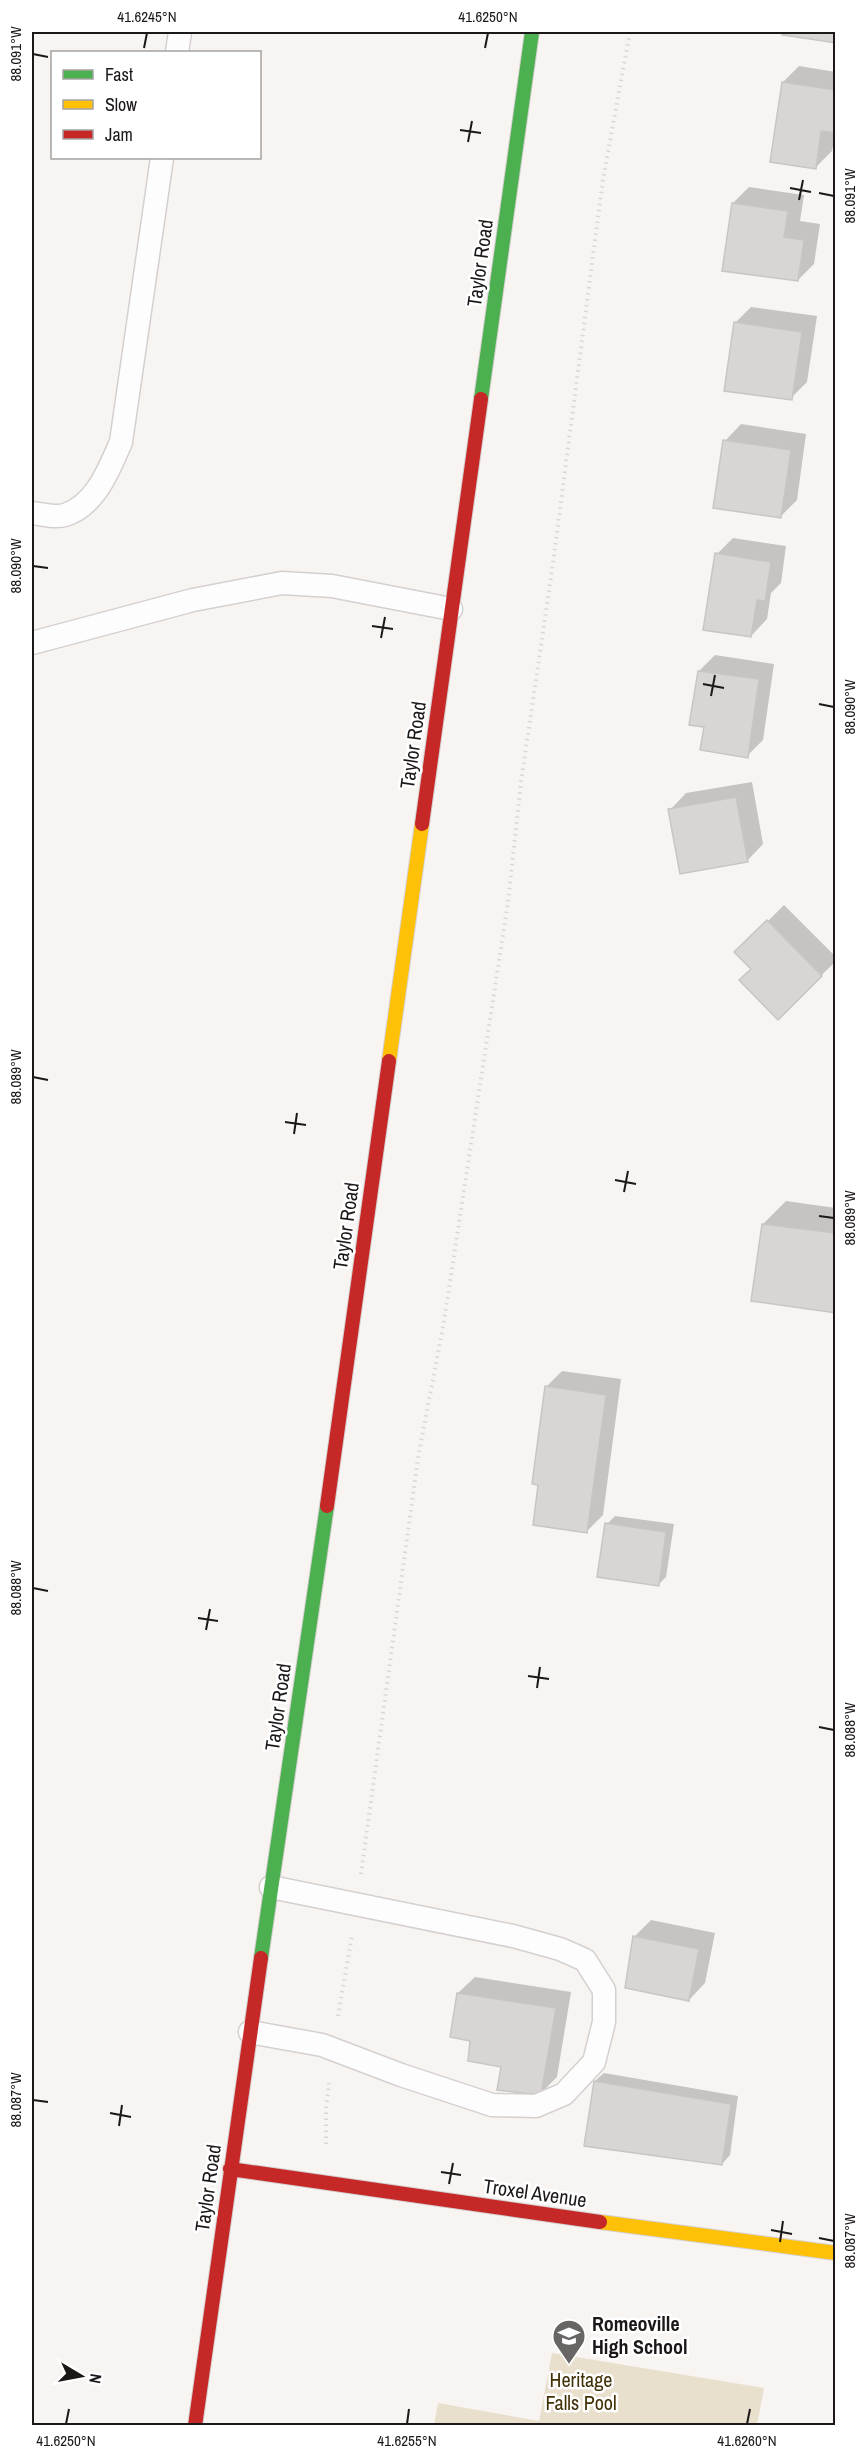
<svg xmlns="http://www.w3.org/2000/svg" width="867" height="2457" font-family="'Archivo Narrow',sans-serif">
<style>
.green{fill:#e9dfcd}
.shadow{fill:#0003}
.building{fill:#d8d5d4;stroke:#c8c5c4;stroke-width:1.5}
.lines{fill:none;stroke-linecap:round;stroke-linejoin:round}
.lane-casing{stroke:#d4d0cf;stroke-width:25}
.fast-casing{stroke:#d4d0cf;stroke-width:16}
.slow-casing{stroke:#d4d0cf;stroke-width:16}
.jam-casing{stroke:#d4d0cf;stroke-width:16}
.path{stroke:#d9d7d7;stroke-width:4;stroke-dasharray:1.5 4.5;stroke-linecap:butt}
.lane{stroke:#fefdfd;stroke-width:22}
.fast{stroke:#4caf50;stroke-width:14}
.slow{stroke:#ffc107;stroke-width:14}
.jam{stroke:#c62828;stroke-width:14}
.ticks{fill:none;stroke:#1b1817;stroke-width:2}
.labels{text-anchor:middle;stroke-width:5;stroke-linejoin:round;paint-order:stroke}
.street-label{font-size:20px;fill:#1b1817;stroke:#fff}
.poi-label{font-size:20px;font-weight:bold;fill:#1b1817;stroke:#fff;text-anchor:start}
.park-label{font-size:20px;fill:#403005;stroke:#fff}
.neatline{fill:none;stroke:#1b1817;stroke-width:2}
.ticks-label{font-size:15px;text-anchor:middle;fill:#1b1817}
</style>
<rect width="100%" height="100%" fill="#f8f4f2"/>
<path class="green" d="M552,2353L764,2388L757,2425H434L438,2403L539,2421Z"/>
<path class="shadow" d="M784,32H836V42L784,34Z
M799,66L836,72V131L832,151L816,167L783,82Z
M749,187L804,195L800,221L820,224L814,264L798,280L733,203Z
M751,307L817,316L807,382L791,398L735,323Z
M741,424L806,434L797,500L780,517L725,441Z
M733,538L786,546L781,583L771,593L767,619L751,636L717,554Z
M715,655L774,664L763,740L747,756L706,725L699,671Z
M752,782L763,844L747,861L670,810L686,793Z
M784,905L836,957V961L778,1018L753,968V936Z
M786,1201L836,1208V1311L763,1224Z
M562,1371L621,1379L603,1515L587,1531L546,1387Z
M615,1516L674,1524L666,1577L658,1585L607,1524Z
M651,1920L715,1933L705,1983L689,2000L635,1936Z
M475,1977L571,1992L557,2077L541,2093L472,2040L458,1993Z
M604,2073L738,2096L730,2155L722,2164L595,2081Z"/>
<path class="building" d="M783,32H836V43L782,35Z
M782,82L836,90V133L821,131L816,169L770,162Z
M732,203L788,211L784,237L804,240L798,281L722,271Z
M734,322L802,332L792,400L724,391Z
M723,440L791,450L781,518L713,508Z
M715,553L771,562L765,601L757,600L751,637L703,630Z
M698,671L759,679L748,758L700,750L704,727L689,725Z
M736,797L748,862L680,874L668,809Z
M767,920L822,976L778,1020L739,980L751,969L734,952Z
M762,1224L836,1233V1313L751,1301Z
M545,1386L606,1395L587,1533L533,1525L538,1485L532,1484Z
M605,1523L666,1532L659,1586L597,1577Z
M633,1936L699,1949L689,2001L625,1988Z
M457,1993L556,2008L541,2095L497,2090L501,2067L468,2061L470,2041L450,2037Z
M594,2081L731,2104L722,2165L584,2146Z"/>
<g class="lines">
<g class="lane-casing">
<path id="lane" d="M177,52L180,32
M32,513C41,514 56,518 65,515C96,505 109,469 121,442L162,158
M32,643L193,600L282,583L332,586L451,609
M250,2032L322,2045L401,2075L492,2105L536,2106L564,2094L594,2062L604,2022V1990L585,1960L560,1949L513,1936L271,1887"/>
</g>
<g class="fast-casing">
<path id="fast" d="M481,399L532,32
M261,1958L327,1506"/>
</g>
<g class="slow-casing">
<path id="slow" d="M389,1061L422,824
M600,2222L836,2253"/>
</g>
<g class="jam-casing">
<path id="jam" d="M422,824L481,399
M327,1506L389,1061
M230,2169L600,2222
M195,2426L261,1958"/>
</g>
<path class="path" d="M361,1874L418,1458L444,1321L508,902L521,782L553,563L603,179L630,32
M338,2016L352,1935
M326,2144V2110L329,2083"/>
<use href="#lane" class="lane"/>
<use href="#fast" class="fast"/>
<use href="#slow" class="slow"/>
<use href="#jam" class="jam"/>
</g>
<path class="ticks" d="M144,48L147,33M485,48L488,33M33,54L48,57M460,130L481,133M468,142L472,121M790,188L811,192M819,193L834,196M799,200L803,180M33,566L48,568M372,626L393,629M381,638L385,617M703,684L724,688M711,696L715,675M819,704L834,707M33,1077L48,1080M285,1122L306,1125M294,1134L297,1113M615,1180L636,1184M624,1192L628,1171M819,1216L834,1218M33,1588L48,1591M198,1618L218,1621M206,1630L210,1609M528,1676L549,1679M537,1688L540,1667M819,1727L834,1730M33,2100L48,2102M110,2113L131,2117M119,2126L122,2105M441,2172L461,2175M449,2184L453,2163M771,2230L792,2234M819,2238L834,2241M780,2242L783,2221M66,2424L69,2409M407,2424L409,2409M747,2424L750,2409"/>
<defs>
<g id="school-pin" transform="scale(1.725)"><path d="M0 17L-7.5 6A9.5 9.5 0 1 1 7.5 6Z" fill="#686564" stroke="#fff"/><path d="M0-5L7-2L0 1L-7-2ZM-4 1L0 2.5L4 1V4Q0 6-4 4Z" fill="#fff"/></g>
</defs>
<g fill-rule="evenodd">
<use href="#school-pin" x="569" y="2336"/>
</g>
<g class="labels">
<g class="street-label">
<text transform="translate(480 263) rotate(-82)" y="7">Taylor Road</text>
<text transform="translate(413 745) rotate(-82)" y="7">Taylor Road</text>
<text transform="translate(346 1226) rotate(-82)" y="7">Taylor Road</text>
<text transform="translate(278 1707) rotate(-82)" y="7">Taylor Road</text>
<text transform="translate(208 2188) rotate(-82)" y="7">Taylor Road</text>
<text transform="translate(535 2193) rotate(8)" y="7">Troxel Avenue</text>
</g>
<g class="poi-label">
<text x="592" y="2331">Romeoville<tspan x="592" dy="23">High School</tspan></text>
</g>
<g class="park-label">
<text x="581" y="2387">Heritage<tspan x="581" dy="23">Falls Pool</tspan></text>
</g>
</g>
<rect width="867" height="2457" fill="none" stroke="#ffffff" stroke-width="66"/>
<rect x="51" y="51" width="210" height="108" fill="#ffffff" stroke="#a4a3a2" stroke-width="1.5"/>
<rect x="63" y="70" width="30" height="9" fill="#4caf50" stroke="#a4a3a2" stroke-width="1.5"/>
<text x="105" y="81" font-size="18" fill="#1b1817">Fast</text>
<rect x="63" y="100" width="30" height="9" fill="#ffc107" stroke="#a4a3a2" stroke-width="1.5"/>
<text x="105" y="111" font-size="18" fill="#1b1817">Slow</text>
<rect x="63" y="130" width="30" height="9" fill="#c62828" stroke="#a4a3a2" stroke-width="1.5"/>
<text x="105" y="141" font-size="18" fill="#1b1817">Jam</text>
<g transform="translate(81 2376) rotate(100)" stroke="#ffffff" stroke-width="4.5" paint-order="stroke">
<path d="M0-4.5L10 22L0 15L-10 22Z" fill="#1b1817"/>
<text y="-9" font-size="16" font-weight="bold" text-anchor="middle" fill="#1b1817">N</text>
</g>
<rect x="33" y="33" width="801" height="2391" class="neatline"/>
<g class="ticks-label">
<text x="147" y="22">41.6245°N</text>
<text x="488" y="22">41.6250°N</text>
<text transform="translate(16 54) rotate(-90)" y="5">88.091°W</text>
<text transform="translate(850 196) rotate(-90)" y="5">88.091°W</text>
<text transform="translate(16 566) rotate(-90)" y="5">88.090°W</text>
<text transform="translate(850 707) rotate(-90)" y="5">88.090°W</text>
<text transform="translate(16 1077) rotate(-90)" y="5">88.089°W</text>
<text transform="translate(850 1218) rotate(-90)" y="5">88.089°W</text>
<text transform="translate(16 1588) rotate(-90)" y="5">88.088°W</text>
<text transform="translate(850 1730) rotate(-90)" y="5">88.088°W</text>
<text transform="translate(16 2100) rotate(-90)" y="5">88.087°W</text>
<text transform="translate(850 2241) rotate(-90)" y="5">88.087°W</text>
<text x="66" y="2446">41.6250°N</text>
<text x="407" y="2446">41.6255°N</text>
<text x="747" y="2446">41.6260°N</text>
</g>
</svg>
